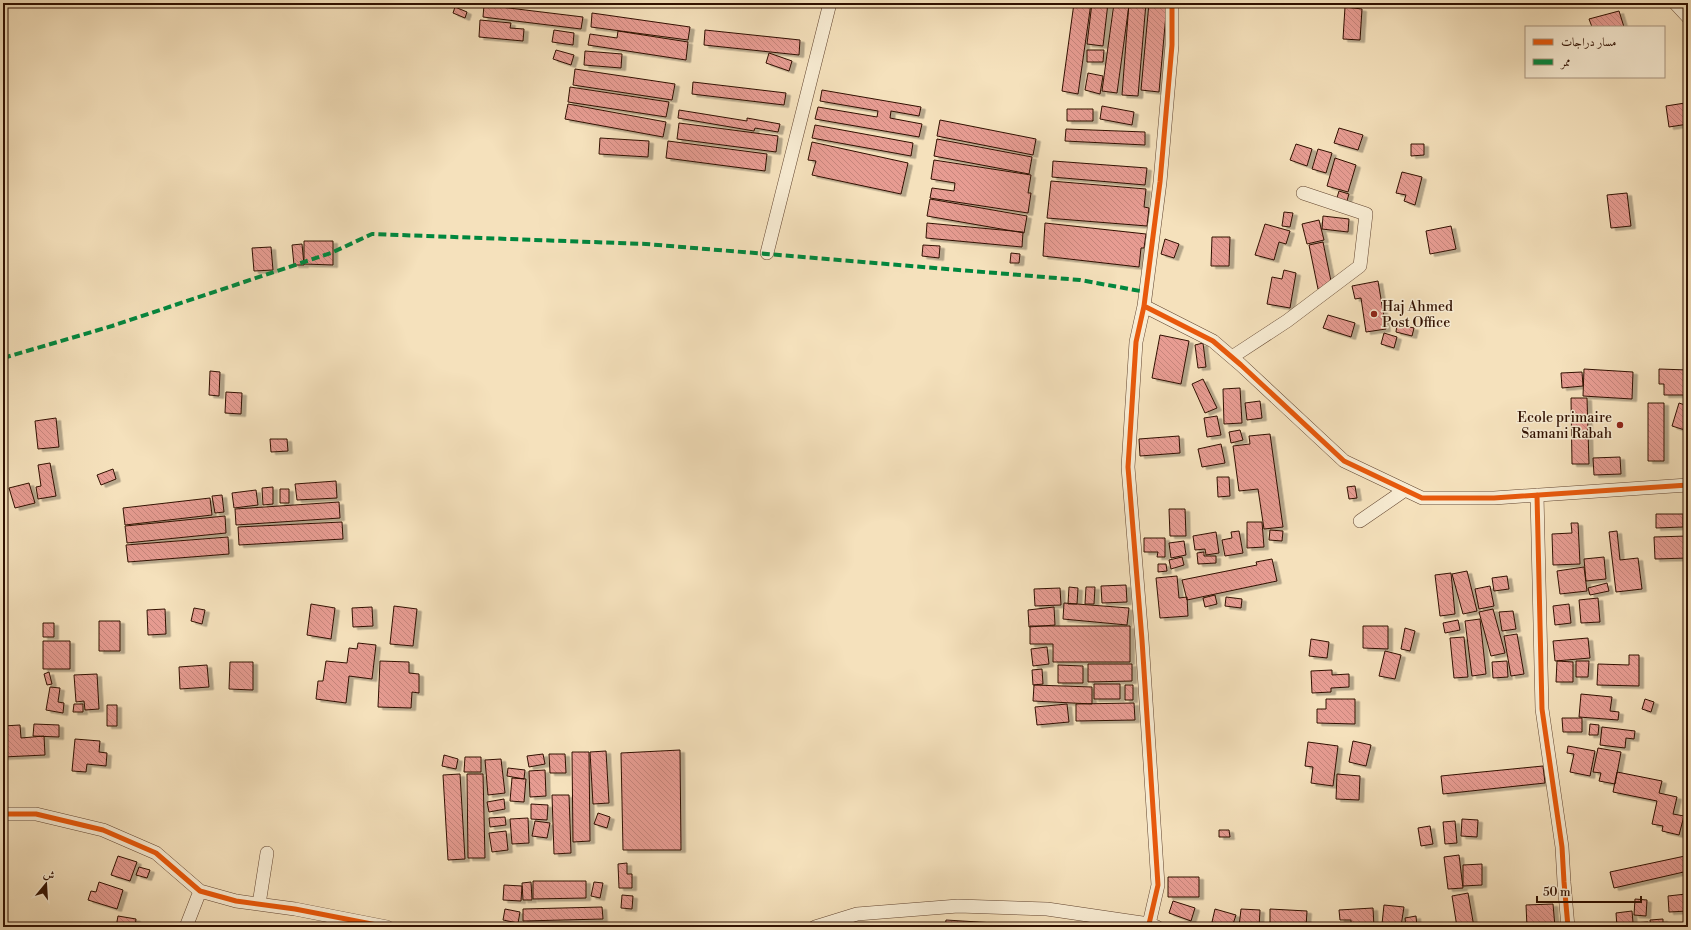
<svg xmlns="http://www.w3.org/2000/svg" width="1691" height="930" font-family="'Libre Bodoni',Amiri,serif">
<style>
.building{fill:url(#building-back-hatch);stroke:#301000;filter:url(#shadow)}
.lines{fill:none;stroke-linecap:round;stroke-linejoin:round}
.minor-casing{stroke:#61442f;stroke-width:14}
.minor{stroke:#f8ecd3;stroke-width:13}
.quiet{stroke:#00873e;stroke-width:4;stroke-dasharray:8 4;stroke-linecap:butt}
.cycleway-casing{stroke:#f8ecd3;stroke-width:8}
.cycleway{stroke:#e8590c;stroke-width:5}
.poi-dot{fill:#8f2418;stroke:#f8ecd3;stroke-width:1.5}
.labels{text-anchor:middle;stroke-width:3;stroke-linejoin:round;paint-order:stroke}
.poi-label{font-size:14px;fill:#301000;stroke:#f8ecd3;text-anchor:start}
</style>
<defs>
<pattern id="building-back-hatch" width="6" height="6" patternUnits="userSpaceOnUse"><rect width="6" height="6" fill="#e79c92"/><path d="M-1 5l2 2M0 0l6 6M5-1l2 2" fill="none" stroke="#c6857c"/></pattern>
<filter id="shadow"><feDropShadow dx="4.5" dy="2.5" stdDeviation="0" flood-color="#0004"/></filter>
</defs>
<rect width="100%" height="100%" fill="#f5e1bc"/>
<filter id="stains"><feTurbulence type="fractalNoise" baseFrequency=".005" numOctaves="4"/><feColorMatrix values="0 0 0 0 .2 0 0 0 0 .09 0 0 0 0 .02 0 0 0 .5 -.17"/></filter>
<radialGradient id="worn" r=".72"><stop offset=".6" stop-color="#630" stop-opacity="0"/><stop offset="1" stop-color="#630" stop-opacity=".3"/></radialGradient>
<path class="building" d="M1074,3H1091L1078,94L1062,91Z
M1092,3H1108L1103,46L1087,44Z
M1114,3L1129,5L1117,93L1102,91Z
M1129,3H1146L1138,96L1122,95Z
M1149,3H1167L1159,92L1141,90Z
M484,5L583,17L581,29L483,17Z
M455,7L467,12L465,18L453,13Z
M1345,7L1362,9L1360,40L1343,39Z
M1619,11L1624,27H1592L1589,19Z
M592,13L690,27L688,40L591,27Z
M480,20L511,23L510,28L524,29L523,41L479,37Z
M554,30L574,33L573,45L552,42Z
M705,30L800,40L799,55L704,45Z
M618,31L688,42L686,60L588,45L590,34L617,38Z
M556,50L574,55L571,65L553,59Z
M1087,50H1104L1103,62H1087Z
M585,51L622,54L621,68L584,65Z
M769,53L792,61L789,71L766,63Z
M575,69L675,84L672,100L573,85Z
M1088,73L1103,76L1100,94L1085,90Z
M693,82L786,93L784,105L692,94Z
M570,87L669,102L666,117L568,102Z
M822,90L921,107L919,116L891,111L890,118L922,124L919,137L815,119L818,107L877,117L878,111L820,101Z
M1685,103L1688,124L1669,127L1666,106Z
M568,104L666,122L663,137L565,119Z
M1102,106L1134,112L1132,125L1100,119Z
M1067,109H1093V121H1067Z
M679,110L747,121V118L780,124L778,132L755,128L754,131L678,118Z
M940,120L1036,139L1033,155L937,136Z
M679,123L778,136L776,152L677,139Z
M815,125L913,143L911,156L812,138Z
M1339,128L1363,135L1358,150L1334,143Z
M1066,129L1145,132V145L1065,141Z
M600,138L649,141L648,157L599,154Z
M937,139L1032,157L1029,174L934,156Z
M668,141L767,154L765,171L666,158Z
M812,142L908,163L901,194L812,175L816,161L808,160Z
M1296,144L1312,149L1307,166L1290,160Z
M1411,144H1424V155L1411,156Z
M1318,149L1332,153L1326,173L1312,169Z
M1335,158L1356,165L1348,192L1327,186Z
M934,160L1031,175L1028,193H1031L1028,213L930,198L932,188L954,191L955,183L931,179Z
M1053,161L1147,168L1145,185L1052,177Z
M1402,172L1422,177L1415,205L1404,201L1406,195L1396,193Z
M1051,181L1146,189L1144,207L1149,208L1147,226L1047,218Z
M1339,191L1349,194L1346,204L1336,201Z
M1627,193L1631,226L1611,228L1607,195Z
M930,199L1027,216L1024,233L927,216Z
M1284,212L1293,213L1290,227L1282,226Z
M1323,216L1349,219L1348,232L1322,229Z
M1319,220L1324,240L1307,244L1302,224Z
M927,223L1023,232L1022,247L926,238Z
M1045,223L1146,234L1144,248H1141L1139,267L1043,256Z
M1265,224L1290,231L1286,244L1279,242L1274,260L1255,255Z
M1451,226L1456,249L1430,254L1426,231Z
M1212,237H1230L1229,266H1211Z
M1165,239L1179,244L1174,258L1161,254Z
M304,241H333V265L304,264Z
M1323,242L1332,286L1318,289L1309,245Z
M302,244L304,265H294L292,245Z
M923,245L940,246L939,258L922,256Z
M271,247L273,270L254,271L252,248Z
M1011,253L1020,254L1019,263H1010Z
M1284,270L1296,273L1290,308L1267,304L1272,277L1282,279Z
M1378,281L1386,329L1366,332L1361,298L1355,299L1352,286Z
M1328,315L1355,323L1351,337L1323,328Z
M1397,324L1414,328L1412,336L1396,332Z
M1384,333L1397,337L1394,348L1381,344Z
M1160,335L1189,341L1181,384L1152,378Z
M1203,343L1206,367L1198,368L1195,345Z
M1584,369L1633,372L1632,399L1583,396Z
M1659,369L1688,370V395H1664V384H1659Z
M210,371L220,372L219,396L209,395Z
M1582,372L1583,386L1562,388L1561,373Z
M1203,379L1217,408L1205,413L1192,384Z
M1240,388L1242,423L1224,424L1223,389Z
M226,392L242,393L241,414L225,413Z
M1571,398H1587L1589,464H1572Z
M1260,401L1262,418L1247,420L1245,403Z
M1648,403H1664V461H1648Z
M1679,403L1688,406V431L1672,426Z
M1217,416L1221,435L1207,437L1204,418Z
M56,418L59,447L38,449L35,421Z
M1240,430L1243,440L1231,443L1229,432Z
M1270,434L1283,527L1264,529L1258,489L1239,491L1233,446L1250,444L1249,436Z
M1179,436L1180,453L1140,456L1139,439Z
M270,439H287L288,451L271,452Z
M1221,444L1225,463L1202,467L1198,449Z
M1620,457L1621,474L1594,475L1593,458Z
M50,463L56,496L38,499L36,487L41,486L38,465Z
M113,469L116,479L101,485L97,475Z
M1217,477H1229L1230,496L1218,497Z
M336,481L337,498L297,500L295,484Z
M29,483L35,503L15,508L9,488Z
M1355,486L1357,498L1349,499L1347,487Z
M273,487V504L263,505L262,488Z
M280,489H289V503H280Z
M256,490L258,505L234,508L232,493Z
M222,495L224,512L215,513L212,496Z
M210,498L212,515L125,525L123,508Z
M339,502L340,518L236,525L235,509Z
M1169,509H1185L1186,536H1170Z
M1656,514H1683V527L1656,528Z
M225,516L226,533L127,543L125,526Z
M342,522L343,539L239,545L238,527Z
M1247,522H1262L1264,547L1247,548Z
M1571,523H1578L1580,564L1553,565L1552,534L1572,533Z
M1270,530L1283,531L1282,541L1269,540Z
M1239,531L1243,553L1225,556L1222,540L1232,538L1231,532Z
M1617,531L1620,560L1638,558L1642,589L1616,592L1609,532Z
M1216,532L1219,553L1206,555L1205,549L1195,550L1193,536Z
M1688,536V558L1655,559L1654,537Z
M228,537L229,554L128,562L126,545Z
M1144,538H1165V557H1157L1158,552H1144Z
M1184,541L1186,555L1171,558L1169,543Z
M1204,552V556H1216V563L1198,564L1197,553Z
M1182,557L1184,565L1171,569L1169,560Z
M1604,557L1606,579L1586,581L1584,559Z
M1272,559L1277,581L1187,600L1182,580L1257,565L1256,562Z
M1158,564H1166L1167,571L1158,572Z
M1584,567L1587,591L1560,594L1557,571Z
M1467,571L1477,611L1463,614L1452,574Z
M1451,573L1455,614L1440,616L1435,575Z
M1177,576L1179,598L1187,597L1188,616L1160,618L1156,578Z
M1507,576L1509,589L1494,591L1492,578Z
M1607,583L1609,591L1590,595L1588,588Z
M1126,585L1127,602L1102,603L1101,586Z
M1490,586L1494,606L1479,609L1475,589Z
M1069,587L1078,588L1077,604H1068Z
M1086,587H1095L1094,604H1085Z
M1060,588L1061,605L1035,606L1034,589Z
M1215,595L1217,604L1205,607L1203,598Z
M1226,597L1242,599L1241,608L1225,606Z
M1598,598L1600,622L1581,623L1579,600Z
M1064,603L1129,608L1127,625L1063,619Z
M311,604L335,608L331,639L307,635Z
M1569,604L1571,623L1555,625L1553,606Z
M394,606L417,609L413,646L390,644Z
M372,607L373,626L353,627L352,608Z
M1054,607L1055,625L1029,627L1028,610Z
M194,608L205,610L202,624L191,621Z
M165,609L166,634L148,635L147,610Z
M1493,609L1505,653L1491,656L1479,612Z
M1513,611L1516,629L1502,631L1499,612Z
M1480,619L1486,674L1472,676L1465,621Z
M1458,620L1460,630L1445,633L1443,623Z
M99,621H120V651H99Z
M43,623H54V637H43Z
M1030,626H1130V662H1053V644H1030Z
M1363,626H1388V649L1363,648Z
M1405,628L1415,631L1410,651L1401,649Z
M1517,634L1524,674L1511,676L1504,636Z
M1464,637L1468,677L1454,678L1450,638Z
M1588,638L1590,658L1555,661L1553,641Z
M1311,639L1329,642L1327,658L1309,656Z
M43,641H70V669H43Z
M358,643L376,645L372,679L349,676L346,703L316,699L318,681H323L326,661L347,663L349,648L357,649Z
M1047,647L1049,664L1033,666L1031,649Z
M1385,651L1401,655L1395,679L1379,676Z
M1629,655H1639V686L1597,685L1598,664L1629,665Z
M380,661L409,662V673L419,674V693L412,692L411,708L378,707Z
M1507,661L1508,677L1493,678L1492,662Z
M1557,661L1573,662V682H1556Z
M1576,661H1589L1588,677H1576Z
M230,662H253V690L229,689Z
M1088,664H1132V681L1088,682Z
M207,665L209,687L180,689L179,667Z
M1058,665L1083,666V683H1058Z
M1042,669L1043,684L1033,685L1032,670Z
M1332,670V675L1349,674V687L1331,688V692L1312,693L1311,671Z
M49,672L52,684L47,685L44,674Z
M97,674L99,709L85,710L84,701L76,702L74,675Z
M1094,684H1120V699H1094Z
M1034,685L1092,687V704L1033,701Z
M1125,685H1133V700H1125Z
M50,687L60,688L58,702L64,703L63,713L46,710Z
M1581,694L1612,697L1610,711L1619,712L1618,720L1579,717Z
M1326,699H1355V724L1317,723V709H1326Z
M1645,699L1654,702L1651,712L1642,709Z
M1134,703L1135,720L1076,721V704Z
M74,704H83V712H73Z
M1067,704L1069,722L1037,725L1035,707Z
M107,705H117V726H107Z
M1562,718H1582V732H1563Z
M34,724L59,725V737L33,736Z
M1590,724L1599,725L1598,735H1589Z
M20,725L21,738L44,736L45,755L3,757V726Z
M1602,727L1635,731L1634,739L1626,738L1625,748L1600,745Z
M75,739L100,741L99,752L107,753L106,766L87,764L86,772L72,771Z
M1353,741L1371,745L1366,766L1349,762Z
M1308,742L1338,746L1333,786L1311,783L1313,767L1305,766Z
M1568,746L1595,751L1590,776L1570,772L1574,754L1567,753Z
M1598,748L1621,752L1615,784L1599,781L1601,773L1593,772Z
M680,750L681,850H623L621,753Z
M606,751L609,803L593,804L590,752Z
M572,752H589L590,841L573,842Z
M543,754L545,764L529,767L527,756Z
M549,754H565L566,773H550Z
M444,755L458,759L456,769L442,766Z
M465,757H481V772H464Z
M501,759L505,793L488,795L485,760Z
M1543,766L1545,783L1443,794L1441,776Z
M508,768L525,770L524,779L507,776Z
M545,770L546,796L530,797L529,771Z
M1617,772L1662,781L1659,793L1677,797L1673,814L1684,816L1679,835L1662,831L1663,826L1652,824L1657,801L1613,792Z
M460,774L465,859L448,860L443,775Z
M467,774H483L485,858H468Z
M1337,774L1360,776L1359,800L1336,799Z
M512,778L526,779L524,802L510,801Z
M552,795H569L571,853L554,854Z
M504,799L505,809L489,812L487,802Z
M531,804L548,805L547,820L531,819Z
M598,813L610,817L607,828L594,824Z
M505,817L506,825L490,827L489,818Z
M528,818L529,843L512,844L510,819Z
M1462,819L1478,820L1477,837L1461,836Z
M535,821L550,823L547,838L532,836Z
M1455,821L1457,843L1445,844L1443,822Z
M1430,826L1433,844L1421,846L1418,828Z
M1219,830H1229L1230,837H1219Z
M506,831L508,850L492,852L489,833Z
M1459,855L1463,888L1448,889L1444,857Z
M118,856L137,862L130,881L111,875Z
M1685,856L1688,871L1614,888L1610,872Z
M627,863V874H632V888H619L618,864Z
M1482,864V885L1463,886V865Z
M139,867L150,870L147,878L136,875Z
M1168,877H1199V897H1168Z
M533,881H586V898L533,899Z
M99,882L123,890L117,909L88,900L91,891L96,892Z
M531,882L532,900H523L522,883Z
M594,882L603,883L600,898L591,896Z
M504,885L522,886L521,901L503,900Z
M1468,893L1474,927H1457L1452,896Z
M1686,894L1688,911L1669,912L1668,896Z
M622,895L633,896L632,909L621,908Z
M1635,899L1647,900L1646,916L1634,915Z
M1173,901L1195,908L1191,921L1169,913Z
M1553,904L1555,927H1527L1526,905Z
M1384,905L1404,907L1401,926L1382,924Z
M602,907L603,919L523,921V909Z
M1373,908L1374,927H1351V920H1340L1339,910Z
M505,909L520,912L518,923L503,920Z
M1215,909L1236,915L1232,927L1212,922Z
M1241,909L1260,910L1259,927H1239Z
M1270,909L1307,911L1306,927H1270Z
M1632,911L1633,923L1648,922V927H1617L1616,913Z
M118,916L136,919L135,927H116Z
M1416,916L1417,927H1406L1405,918Z
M1663,919V927H1651L1650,920Z
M946,920L1011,924V927H945Z
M1017,923H1035V927H1017Z
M1433,923L1448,927H1432Z
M927,925V927H897Z"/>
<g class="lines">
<g class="minor-casing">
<path id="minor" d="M1675,3L1688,17
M767,253L830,3
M1144,306L1213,341L1241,365L1344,461L1422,498H1494L1688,485
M1232,357L1287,321L1360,266L1366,214L1303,193
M1537,495L1542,709L1562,847L1564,882L1568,927
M1360,521L1405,490
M3,814H36L103,830L156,853L200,891L236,901L295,909L387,927
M259,904L267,853
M1149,924L1158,885L1142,640L1128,467L1136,342L1144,306L1160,182L1172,45V3
M186,927L200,891
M815,927L857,914L958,906L1047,909L1149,924L1157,927"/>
</g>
<use href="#minor" class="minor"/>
<path class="quiet" d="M3,358L112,326L331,253L372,234L646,244L1080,280L1146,292"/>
<g class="cycleway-casing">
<path id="cycleway" d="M1144,306L1213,341L1241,365L1344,461L1422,498H1494L1688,485
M1537,495L1542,709L1562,847L1564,882L1568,927
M3,814H36L103,830L156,853L200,891L236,901L295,909L387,927
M1149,924L1158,885L1142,640L1128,467L1136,342L1144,306L1160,182L1172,45V3"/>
</g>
<use href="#cycleway" class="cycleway"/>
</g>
<g class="poi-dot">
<circle cx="1374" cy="314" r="4"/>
<circle cx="1620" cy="425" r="4"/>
</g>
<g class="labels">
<g class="poi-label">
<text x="1382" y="311">Haj Ahmed<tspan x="1382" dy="16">Post Office</tspan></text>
<text x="1612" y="422" text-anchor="end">Ecole primaire<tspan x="1612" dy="16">Samani Rabah</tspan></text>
</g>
</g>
<rect width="1691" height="930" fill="none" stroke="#f5e1bc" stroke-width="16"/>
<rect x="4" y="4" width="1683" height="922" fill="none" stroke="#301000" stroke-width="2"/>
<rect x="8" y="8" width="1675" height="914" fill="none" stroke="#301000"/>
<rect x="1525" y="26" width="140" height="52" fill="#f8ecd3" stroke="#a8947f"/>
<rect x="1533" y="39" width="20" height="6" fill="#e8590c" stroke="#a8947f"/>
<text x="1561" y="46" font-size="12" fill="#301000">مسار دراجات</text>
<rect x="1533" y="59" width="20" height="6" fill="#00873e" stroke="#a8947f"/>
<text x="1561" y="66" font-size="12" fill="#301000">ممر</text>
<g transform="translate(46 884) rotate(18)" stroke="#f8ecd3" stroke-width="3" paint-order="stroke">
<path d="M0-3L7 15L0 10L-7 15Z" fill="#301000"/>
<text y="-6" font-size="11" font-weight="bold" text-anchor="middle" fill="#301000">ش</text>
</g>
<path d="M1537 896v6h104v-6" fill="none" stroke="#301000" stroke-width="2"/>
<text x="1543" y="896" font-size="12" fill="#301000" stroke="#f8ecd3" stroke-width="3" paint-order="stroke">50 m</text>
<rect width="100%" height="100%" filter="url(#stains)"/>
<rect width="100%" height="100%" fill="url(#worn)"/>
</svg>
